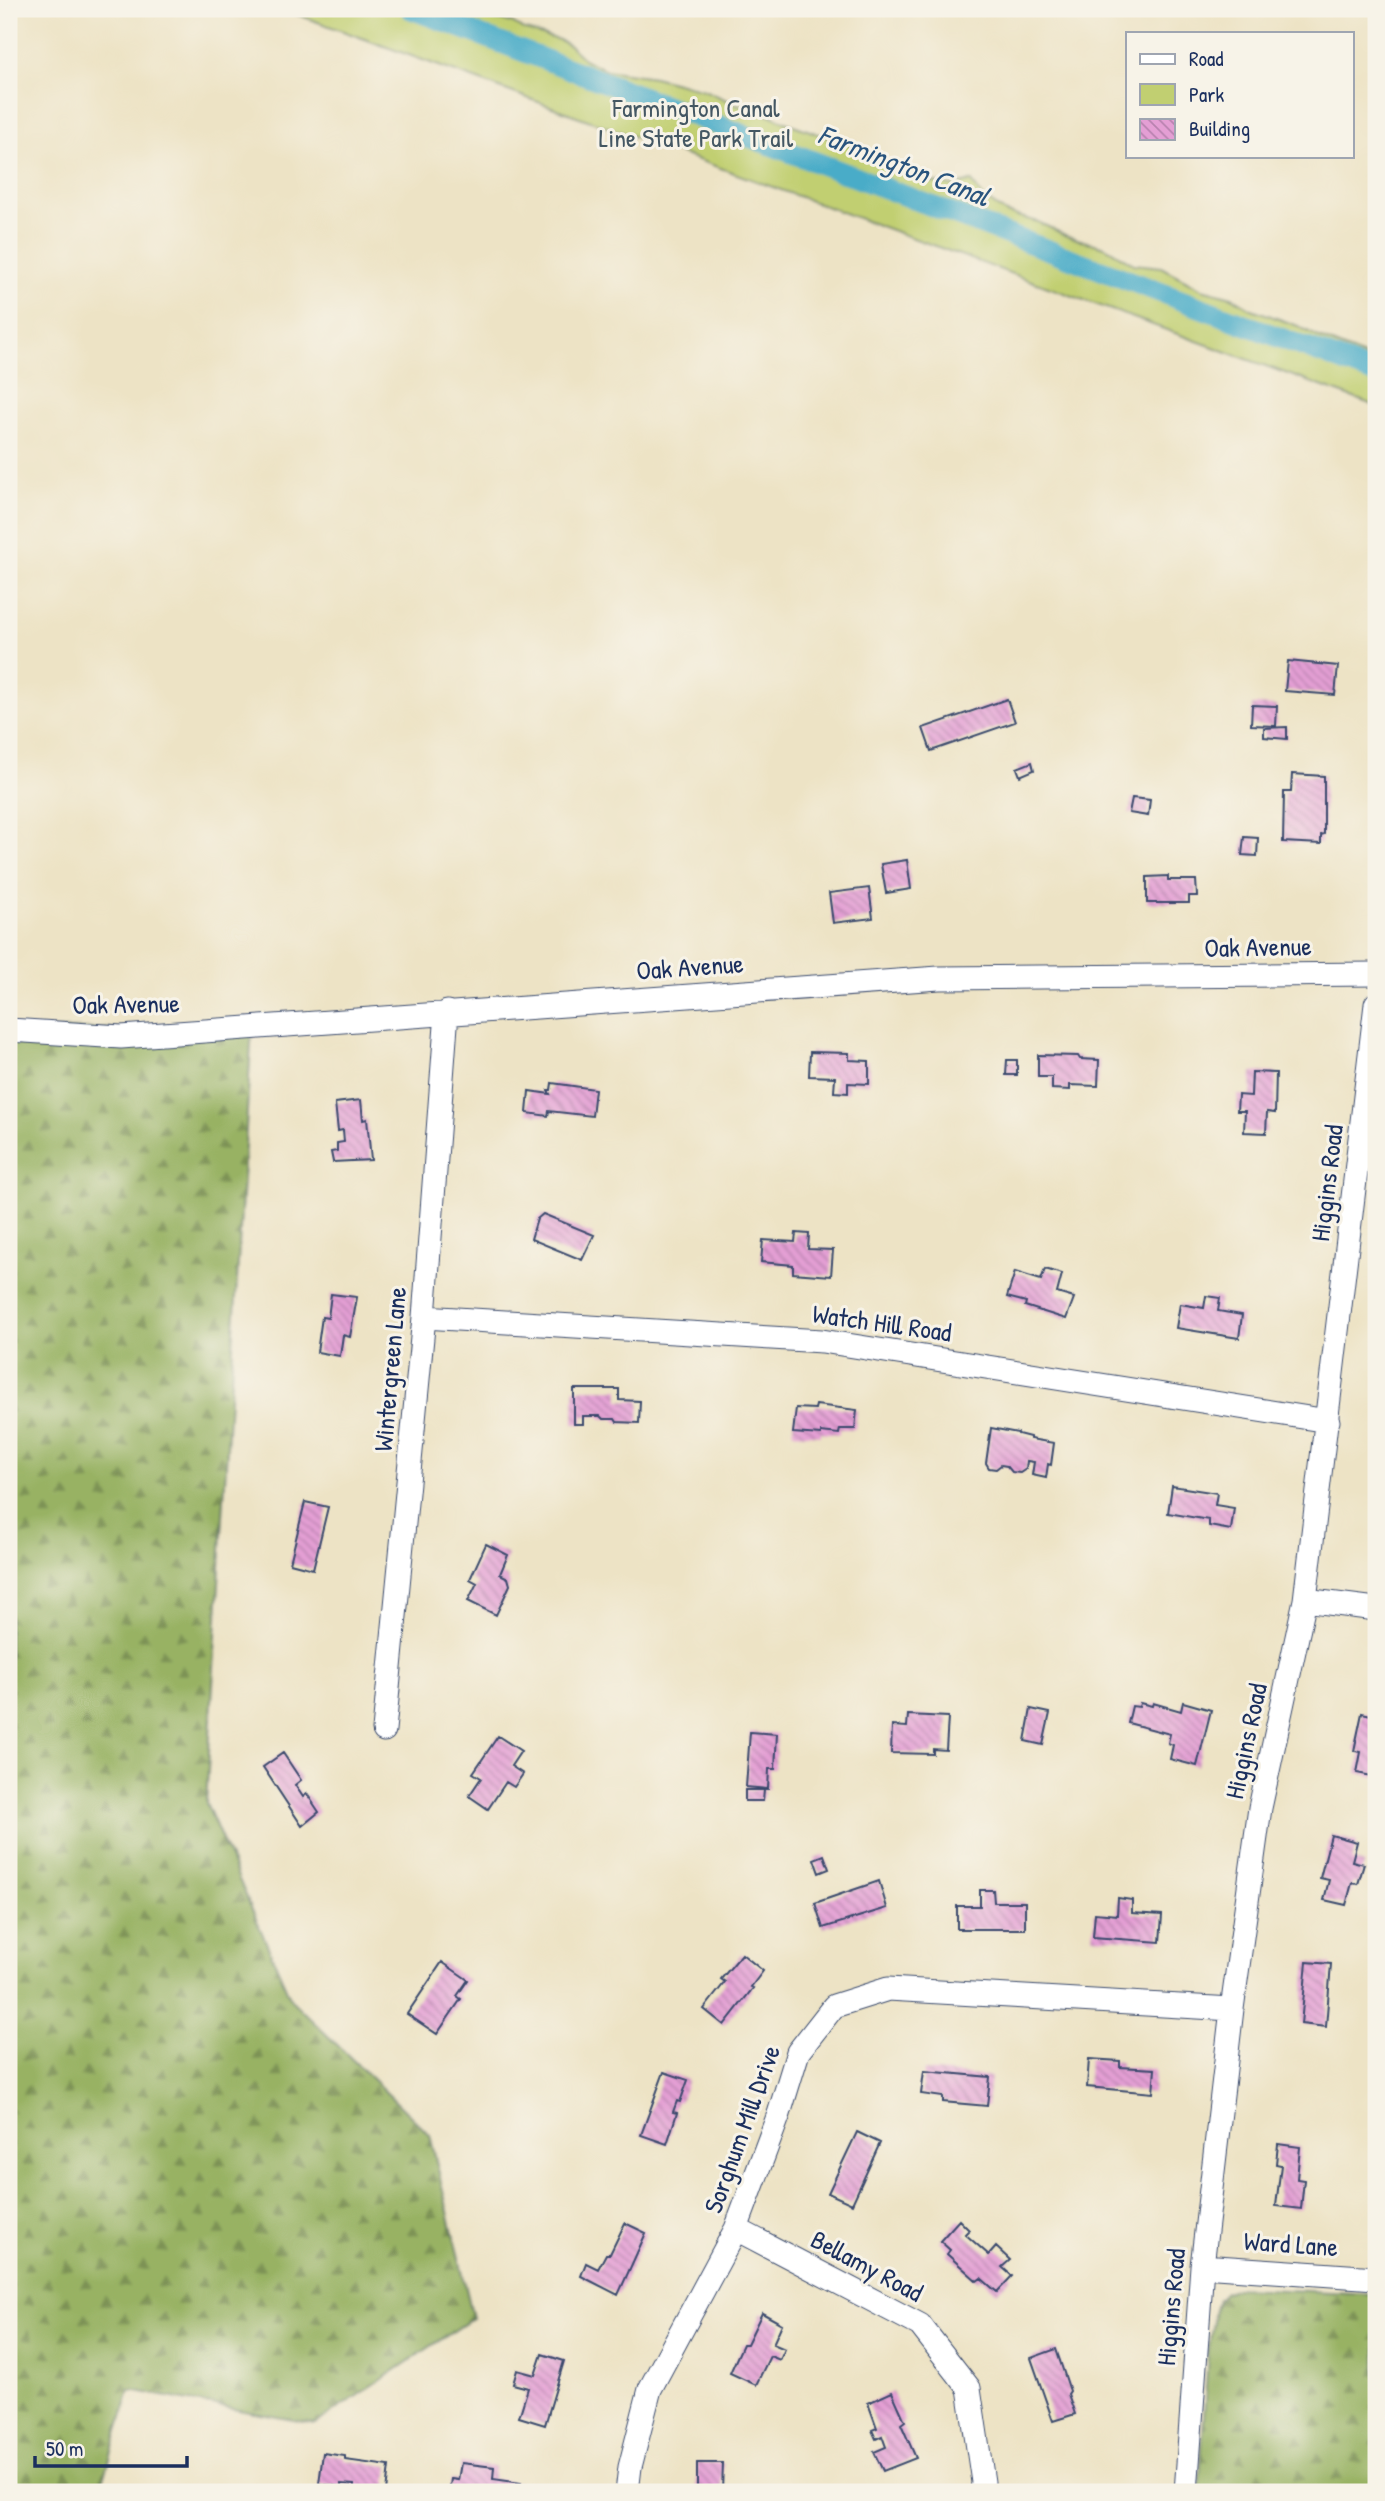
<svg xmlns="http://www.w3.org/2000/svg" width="1385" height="2501" font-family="'Patrick Hand',sans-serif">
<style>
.forest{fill:url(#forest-firs);stroke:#5a7060;stroke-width:2}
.park{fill:#c1cf71;stroke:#6e7f68;stroke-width:2}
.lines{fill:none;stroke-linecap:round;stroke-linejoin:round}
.canal{stroke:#49acc8;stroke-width:21}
.building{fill:url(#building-back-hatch)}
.minor-casing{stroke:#3a4a6d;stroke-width:25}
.minor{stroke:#fff;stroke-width:23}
.labels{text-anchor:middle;stroke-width:6;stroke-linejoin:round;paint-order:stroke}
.park-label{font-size:26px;fill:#445763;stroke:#f7f3e8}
.street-label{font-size:26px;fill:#1b2f5e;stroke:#f7f3e8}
.water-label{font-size:28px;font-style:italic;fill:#29547e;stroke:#f7f3e8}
</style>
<defs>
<pattern id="forest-firs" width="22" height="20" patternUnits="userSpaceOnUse" patternTransform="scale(1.75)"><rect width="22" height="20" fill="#98b263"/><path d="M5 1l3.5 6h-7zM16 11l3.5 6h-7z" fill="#7b9155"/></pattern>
<pattern id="building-back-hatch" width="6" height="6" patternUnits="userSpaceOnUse" patternTransform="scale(1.75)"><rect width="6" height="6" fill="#e49fd4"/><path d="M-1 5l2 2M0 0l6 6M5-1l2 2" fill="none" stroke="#b882af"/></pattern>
</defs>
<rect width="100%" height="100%" fill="#f7f3e8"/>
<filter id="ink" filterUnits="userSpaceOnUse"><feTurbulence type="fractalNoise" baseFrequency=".0143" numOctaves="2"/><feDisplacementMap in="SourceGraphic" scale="14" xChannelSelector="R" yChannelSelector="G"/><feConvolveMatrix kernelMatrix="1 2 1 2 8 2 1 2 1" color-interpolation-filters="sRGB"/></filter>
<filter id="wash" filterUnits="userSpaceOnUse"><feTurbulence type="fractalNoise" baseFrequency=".00686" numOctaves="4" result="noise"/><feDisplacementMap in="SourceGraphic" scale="28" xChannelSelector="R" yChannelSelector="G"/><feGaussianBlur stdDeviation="1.57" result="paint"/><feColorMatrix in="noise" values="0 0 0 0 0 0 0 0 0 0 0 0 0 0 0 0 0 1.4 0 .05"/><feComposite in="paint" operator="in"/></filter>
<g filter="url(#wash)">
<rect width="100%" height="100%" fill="#ede3c5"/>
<path class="forest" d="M252,1027L206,1803L291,2000L430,2135L473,2318L315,2424L130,2390L100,2492H9V1030Z
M1237,2288L1376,2294V2492H1199L1208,2354L1214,2314L1218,2299L1225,2292Z"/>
<path class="park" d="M282,9H471L490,18L512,23L522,29L559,40L569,45L585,60L606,70L654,77L704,90L736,104L752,107L785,122L866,151L898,172L914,179L953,186L971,181L983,197L1006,213L1038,222L1067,236L1105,247L1134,264L1161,267L1202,289L1232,297L1252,309L1298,326L1322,339L1376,361V406Z"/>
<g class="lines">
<path class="canal" d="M411,9L1376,374"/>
</g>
<g id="blocks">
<path class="building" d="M1288,661L1338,666L1335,695L1285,691Z
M1007,699L1015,722L931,751L923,728Z
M1252,705L1277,706L1276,726L1251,725Z
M1287,727V739L1264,737V728Z
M1032,762L1034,770L1020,776L1017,768Z
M1292,774L1324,776V834L1321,835V844L1283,842L1284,792H1291Z
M1132,798L1150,800L1148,816L1129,813Z
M1244,837L1258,838L1257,856L1242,855Z
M907,860L911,889L886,893L881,864Z
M1168,876V880H1196L1197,896H1189V903H1147V877Z
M869,888L873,918L833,923L829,893Z
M810,1052L849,1053V1060L869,1061V1084L848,1083V1093L834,1092L835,1077L809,1076Z
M1038,1055L1078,1056L1080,1059L1099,1060L1098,1086L1070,1085V1090L1052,1089V1077H1038Z
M1007,1060H1017V1075H1006Z
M1252,1072L1276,1073L1275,1113L1267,1112L1266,1133L1244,1132L1245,1111H1237L1238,1095L1251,1096Z
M552,1083L595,1089L592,1116L549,1111L548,1116L527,1113L529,1091L550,1094L548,1090H551Z
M361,1100L363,1120L367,1119L371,1160L333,1162L331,1152L337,1151V1143L344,1142L343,1130L338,1131L335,1103Z
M543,1214L594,1235L582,1260L531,1239L537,1219Z
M796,1233L809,1234L808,1249L833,1250L831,1276L793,1273V1265L761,1262L763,1240L795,1242Z
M1045,1269L1062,1274L1057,1293L1074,1298L1066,1319L1025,1306L1026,1302L1007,1297L1015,1272L1041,1280Z
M331,1294L357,1297L350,1337L343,1335L340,1356L317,1352L322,1317L328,1318Z
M1206,1296L1220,1298L1218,1311L1242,1315L1239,1338L1176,1328L1180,1304L1204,1308Z
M574,1389H619V1400L640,1401L639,1423L617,1422L615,1419H603L600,1416H583V1424H574Z
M816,1405L857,1410L855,1429H840L839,1434L821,1432V1435L793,1433L796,1408L815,1409Z
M991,1428L1018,1433V1434L1030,1437V1439L1054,1443L1051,1465L1048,1464L1046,1478L1032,1475L1034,1462L1027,1461L1026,1469L1020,1473L1012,1472L1007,1466L1001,1465L996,1469L989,1468L986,1463Z
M1172,1486L1217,1493L1215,1505L1234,1508L1231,1530L1209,1526V1520L1168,1513Z
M305,1502L328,1507L313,1569L290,1563Z
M486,1544L508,1555L500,1574L508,1578L510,1585L496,1615L468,1601L477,1583L470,1579Z
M1183,1702L1211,1710L1197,1766L1170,1759L1173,1745L1168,1743L1170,1734L1128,1723L1132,1706L1139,1707L1140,1703L1152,1706L1153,1703L1181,1711Z
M1031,1709L1050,1713L1043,1745L1025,1741Z
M1362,1713L1376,1716V1777L1357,1773L1361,1752L1354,1751Z
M908,1715L948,1717L946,1750L933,1749V1754L891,1753L892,1726L907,1727Z
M750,1732L777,1734L775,1769H769L768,1789L746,1787Z
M498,1736L521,1751L511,1766L523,1774L514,1787L506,1782L488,1809L469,1796L481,1778L473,1773Z
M283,1753L301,1780L295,1785L303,1797L307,1794L319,1812L302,1826L263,1767Z
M745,1790H764L763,1801H745Z
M1331,1835L1357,1842L1352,1861L1364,1864L1358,1884L1352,1883L1346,1905L1324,1900L1329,1880L1320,1878Z
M824,1855L829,1869L819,1873L814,1859Z
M879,1881L887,1908L823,1928L815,1903Z
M980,1890H993L994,1902H1025V1929H957V1906H980Z
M1118,1898L1132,1900V1913L1162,1915L1160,1942L1093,1937L1095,1913L1117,1915Z
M742,1954L763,1971L751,1987L753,1988L724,2025L704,2009L725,1982L721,1979Z
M442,1962L468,1980L457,1996L461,1999L437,2034L407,2014Z
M1307,1962L1331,1964L1326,2027L1301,2024Z
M1089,2059L1120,2061V2067L1155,2069L1153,2093L1087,2087Z
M924,2071L990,2077L987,2106L943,2102V2097L921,2094Z
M664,2072L688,2080L680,2102L677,2101L673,2112L677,2113L667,2144L641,2135Z
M857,2132L880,2143L852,2204L828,2193Z
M1278,2144L1300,2147L1297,2179L1304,2180L1301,2209L1276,2206L1281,2165L1276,2164Z
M959,2220L969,2230L965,2234L989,2255L996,2247L1010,2260L1002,2267L1012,2276L997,2292L981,2278L977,2281L947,2254L950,2250L940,2241Z
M625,2223L646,2233L618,2295L581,2276L586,2263L598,2269L606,2254H610Z
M762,2313L782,2324L773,2344L785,2349L780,2360L770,2356L756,2385L730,2373L743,2344H747Z
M1056,2349L1070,2391L1068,2394L1075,2414L1053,2421L1031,2358Z
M542,2354L564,2361L545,2425L519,2417L528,2388L513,2384L517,2370L535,2375Z
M892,2392L905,2421L901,2424L916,2458L883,2471L874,2452L886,2447L882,2436L876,2439L872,2430L877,2428L868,2403Z
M323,2453L345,2456V2460L389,2466L386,2492L354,2490V2485L341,2484V2487L319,2484Z
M461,2463L494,2467L493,2479L521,2483L520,2492H449L451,2479L458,2480Z
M697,2463H723L722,2492H697Z"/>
</g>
</g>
<g filter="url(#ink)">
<use href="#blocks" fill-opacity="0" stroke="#3a4a6d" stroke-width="2"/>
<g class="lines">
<g class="minor-casing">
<path id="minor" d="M9,1030L121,1037L939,978L1376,974
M424,1317L822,1341L1328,1421
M1305,1600L1376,1609
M384,1730L424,1317L447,1012
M736,2229L920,2325L969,2388L983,2482L982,2492
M1202,2266L1376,2278
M627,2492L630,2467L650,2389L736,2229L779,2114L798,2052L834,2006L888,1989L1232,2009
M1186,2492L1202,2266L1232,2009L1260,1808L1305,1600L1376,1004"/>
</g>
<use href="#minor" class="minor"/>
</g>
</g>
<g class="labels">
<g class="park-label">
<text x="696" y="117">Farmington Canal<tspan x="696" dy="30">Line State Park Trail</tspan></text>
</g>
<g class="street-label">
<text transform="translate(1258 947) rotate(-1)" y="9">Oak Avenue</text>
<text transform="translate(690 967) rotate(-4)" y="9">Oak Avenue</text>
<text transform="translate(126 1004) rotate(-1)" y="9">Oak Avenue</text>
<text transform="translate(1327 1183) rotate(-83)" y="9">Higgins Road</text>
<text transform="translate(882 1323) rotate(8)" y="9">Watch Hill Road</text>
<text transform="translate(390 1369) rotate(-85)" y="9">Wintergreen Lane</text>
<text transform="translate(1246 1741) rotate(-78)" y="9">Higgins Road</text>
<text transform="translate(742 2129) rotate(-70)" y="9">Sorghum Mill Drive</text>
<text transform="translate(1291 2244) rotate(4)" y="9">Ward Lane</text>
<text transform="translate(867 2266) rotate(28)" y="9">Bellamy Road</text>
<text transform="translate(1171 2307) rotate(-85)" y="9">Higgins Road</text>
</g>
<g class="water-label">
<text transform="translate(904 165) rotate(21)" y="10">Farmington Canal</text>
</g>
</g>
<rect width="1385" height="2501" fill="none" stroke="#f7f3e8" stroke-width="35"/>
<rect x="1126" y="32" width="228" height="126" fill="#f7f3e8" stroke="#9fa5b1" stroke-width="2"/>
<rect x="1140" y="54" width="35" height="10" fill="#ffffff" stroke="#9fa5b1" stroke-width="2"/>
<text x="1189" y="66" font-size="21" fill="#1b2f5e">Road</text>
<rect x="1140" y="84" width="35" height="21" fill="#c1cf71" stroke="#9fa5b1" stroke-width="2"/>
<text x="1189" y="102" font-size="21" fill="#1b2f5e">Park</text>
<rect x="1140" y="119" width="35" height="21" fill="url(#building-back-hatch)" stroke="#9fa5b1" stroke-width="2"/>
<text x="1189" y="136" font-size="21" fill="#1b2f5e">Building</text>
<path d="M35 2456v10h152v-10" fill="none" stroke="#1b2f5e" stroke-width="3.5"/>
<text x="46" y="2456" font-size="21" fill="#1b2f5e" stroke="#f7f3e8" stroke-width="5" paint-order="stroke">50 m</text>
</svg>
